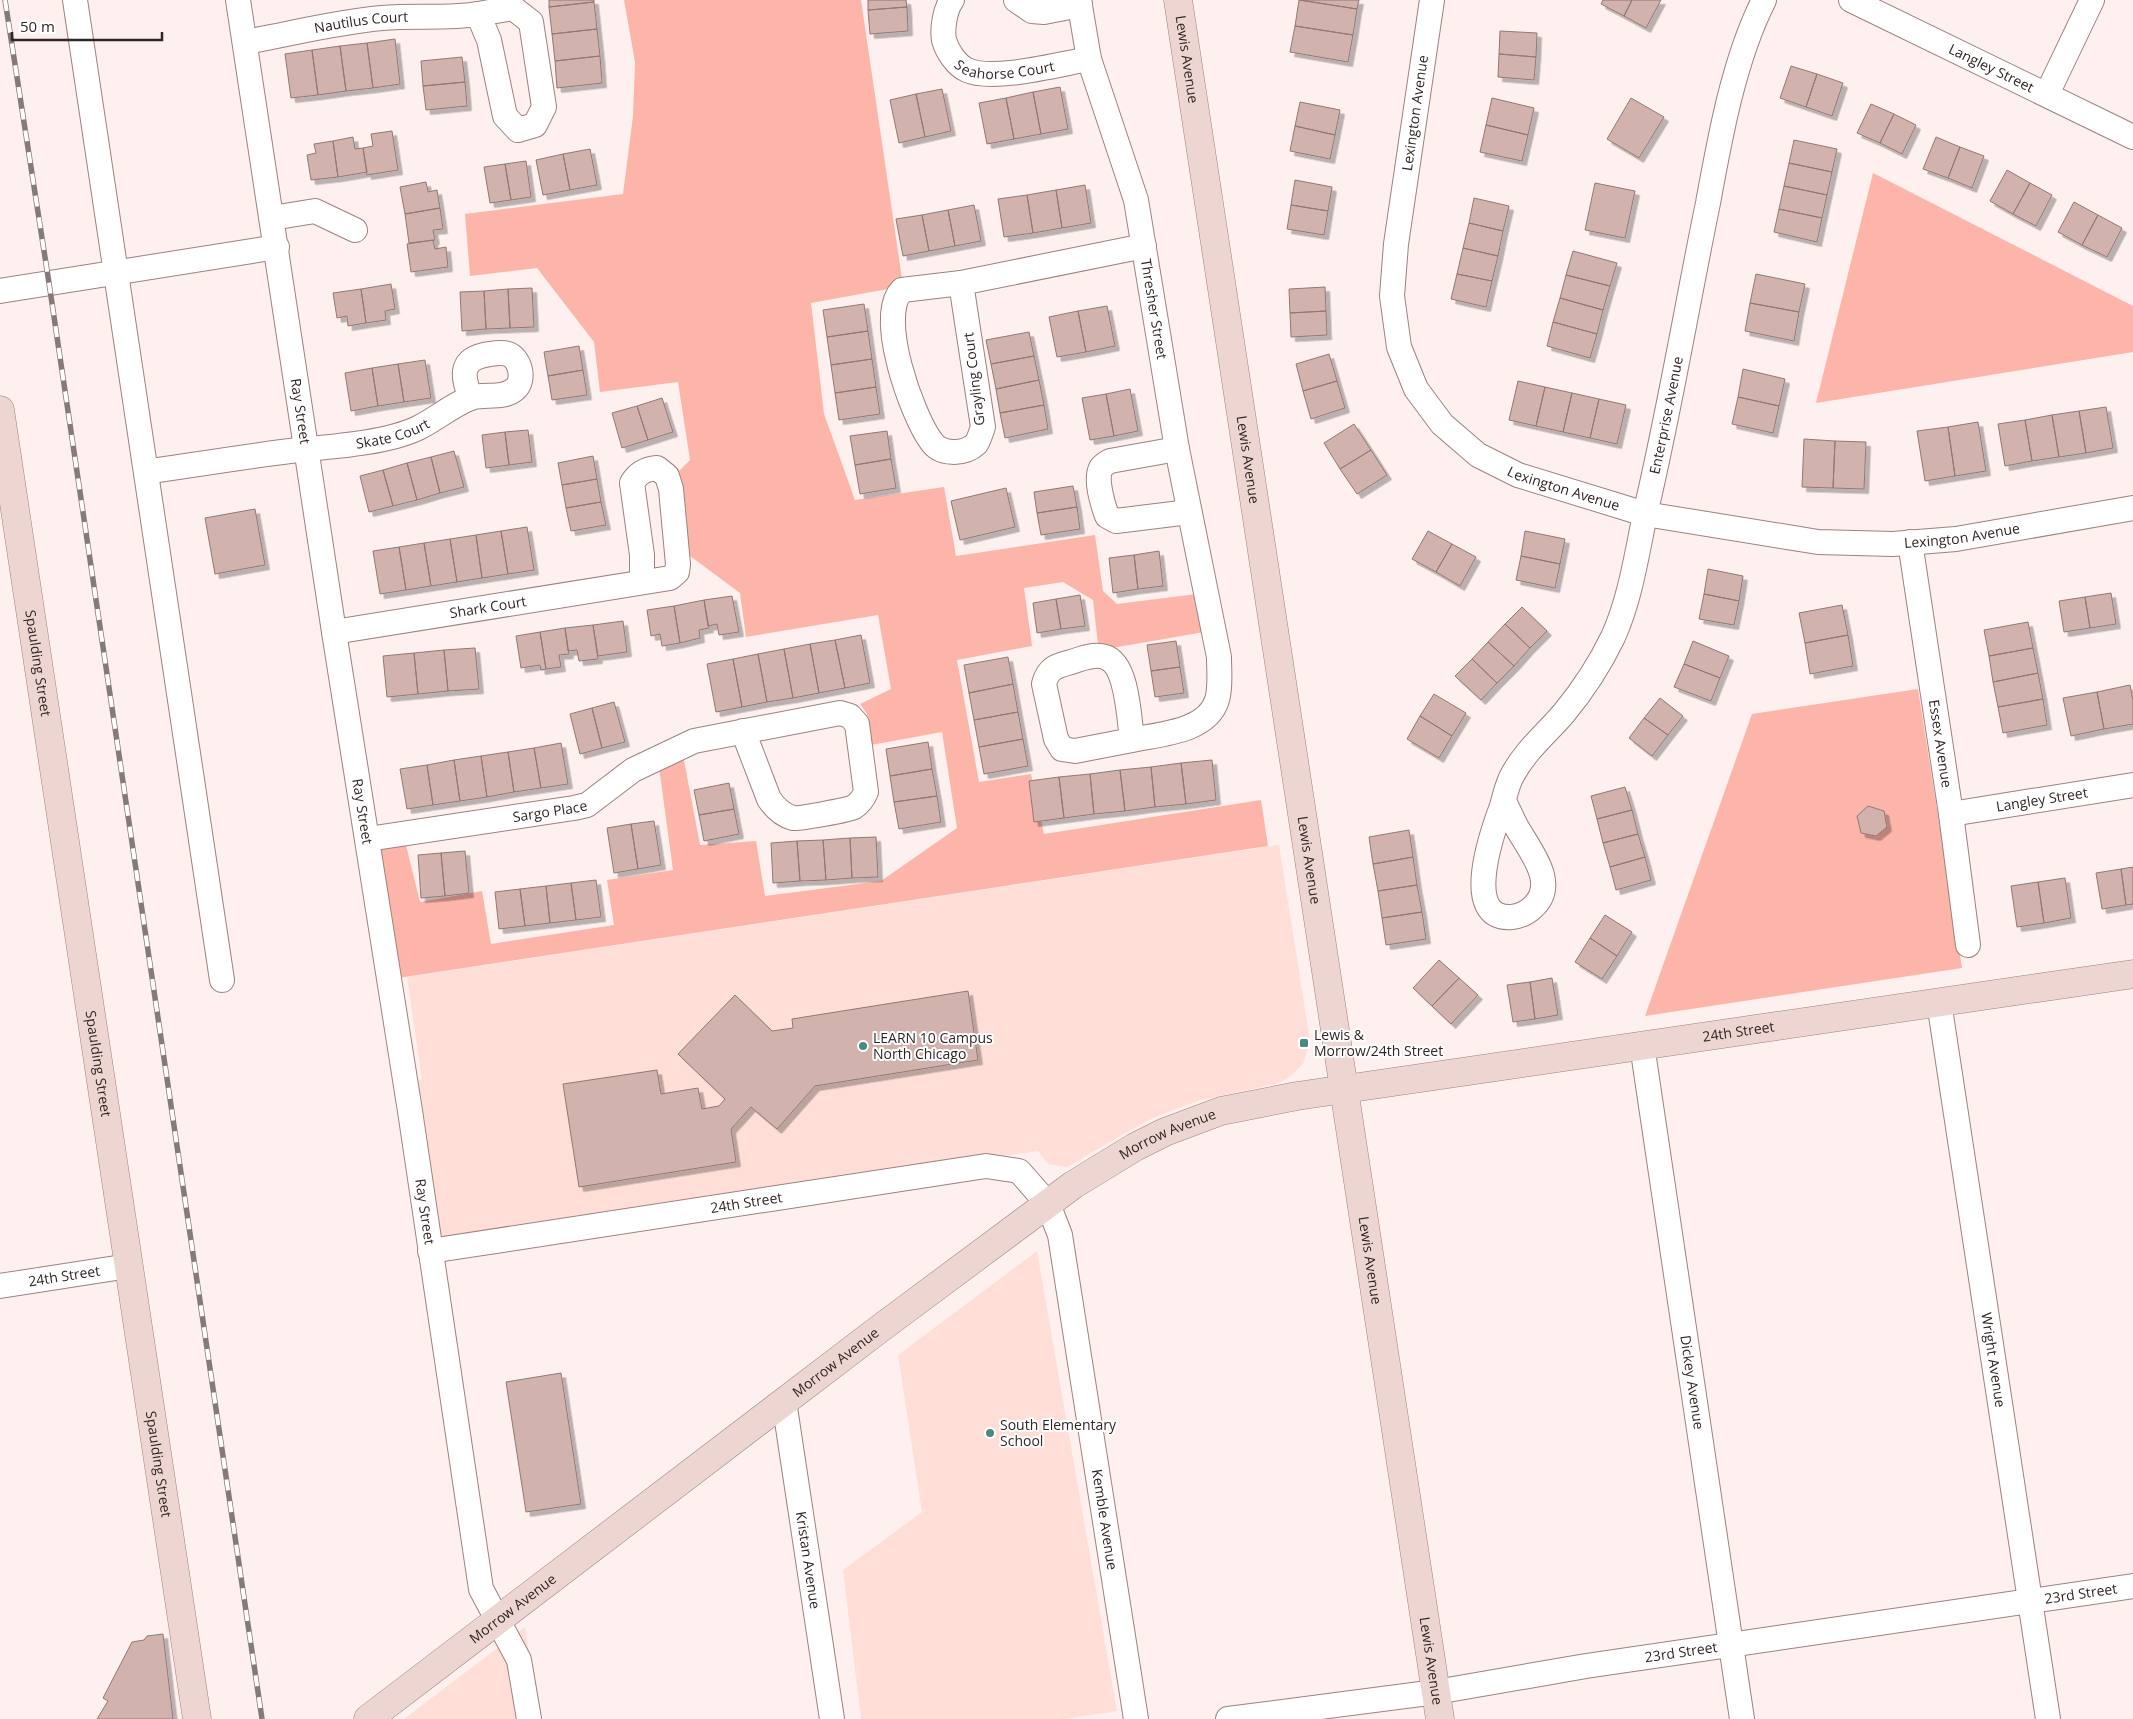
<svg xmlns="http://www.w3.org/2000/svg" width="2133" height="1719" font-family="'Open Sans',sans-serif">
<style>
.built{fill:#ffded8}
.green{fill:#fdb4a9}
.building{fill:#d1b2ad;stroke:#947773;filter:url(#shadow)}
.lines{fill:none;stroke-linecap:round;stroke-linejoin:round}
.street-casing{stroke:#9f817d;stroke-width:26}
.secondary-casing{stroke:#9f817d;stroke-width:29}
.street{stroke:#fff;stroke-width:24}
.secondary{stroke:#edd5d1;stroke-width:28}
.rail-casing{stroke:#867a78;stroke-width:5.5}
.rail{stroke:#fff;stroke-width:4;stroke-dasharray:11;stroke-linecap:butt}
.poi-dot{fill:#488b7e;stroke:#fff;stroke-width:2}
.labels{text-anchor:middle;stroke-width:4;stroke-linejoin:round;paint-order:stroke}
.street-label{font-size:14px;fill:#322624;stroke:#fff}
.poi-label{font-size:14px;fill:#322624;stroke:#fff;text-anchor:start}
</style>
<defs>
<filter id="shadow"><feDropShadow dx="4.5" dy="4.5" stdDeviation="0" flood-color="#0004"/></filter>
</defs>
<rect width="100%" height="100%" fill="#fdf0ee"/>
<path class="built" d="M1279,845L1310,1041L1303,1064L1287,1079L1275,1084L1201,1100L1157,1116L1120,1136L1067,1167L1048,1164L1038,1151L453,1240L443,1237L437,1231L415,1081L422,1079L407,977Z
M1037,1251L1117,1711L1065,1719H861L843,1570L922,1512L898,1355Z
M525,1627L539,1719H404Z"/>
<path class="green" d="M624,0H861L902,279L888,289L811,303L824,414L855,500L944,487L956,556L1095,535L1103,591L1117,604L1197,594L1204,632L1112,648L1098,644L1093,600L1063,582L1024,588L1032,646L957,660L979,782L1031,774L1044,834L1261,800L1268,846L398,978L379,845L405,841L420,902L482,891L491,944L614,925L607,880L673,870L659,767L683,755L700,845L756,841L765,896L881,881L957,828L942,732L871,745L867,714L860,704L891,689L878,615L746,637L740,593L686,553L678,472L690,460L678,382L600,392L594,342L537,268L470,276L465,214L623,194L633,116L635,62Z
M1873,173L2133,306V352L1816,403Z
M1918,689L1962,968L1645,1016L1752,714Z"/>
<path class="building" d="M549,0H594V2L549,7Z
M868,0H906L907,7L868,10Z
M1299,0L1357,9L1353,35L1295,26Z
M1300,0H1359L1357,9Z
M1603,0H1632L1624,16L1601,4Z
M1632,0H1661L1646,28L1624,16Z
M594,2L597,29L552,34L549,7Z
M907,7L908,31L870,34L868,10Z
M1295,26L1353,35L1348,62L1290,52Z
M597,29L600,56L555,61L552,34Z
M1500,31L1537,33L1536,57L1499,54Z
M395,39L400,84L373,88L367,43Z
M367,43L373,88L346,91L340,46Z
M340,46L346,91L318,95L312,50Z
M312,50L318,95L291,98L285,54Z
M1499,54L1536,57L1534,80L1498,77Z
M600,56L602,83L557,88L555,61Z
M462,57L465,82L423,86L421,61Z
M1791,66L1817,74L1806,107L1780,98Z
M1817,74L1843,83L1832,116L1806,107Z
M465,82L467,106L426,110L423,86Z
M1060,87L1068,129L1041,134L1033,92Z
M942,89L951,131L925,137L916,94Z
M1033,92L1041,134L1014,139L1006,98Z
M916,94L925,137L899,143L890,100Z
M1006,98L1014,139L987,144L979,103Z
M1492,98L1534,108L1528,135L1486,125Z
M1631,98L1664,117L1639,158L1607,139Z
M1300,102L1340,110L1335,135L1295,126Z
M1871,104L1894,114L1880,143L1857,133Z
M1894,114L1916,125L1902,154L1880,143Z
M1486,125L1528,135L1522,161L1480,152Z
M1295,126L1335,135L1330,159L1290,151Z
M392,131L398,170L367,175L363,148L373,146L371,134Z
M353,137L355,149L363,148L367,172L338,177L333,141Z
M1936,137L1960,147L1948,178L1923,169Z
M1794,140L1837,149L1832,172L1789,163Z
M333,141L338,177L311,180L307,155L316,153L314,144Z
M1960,147L1984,156L1972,188L1948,178Z
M590,149L597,185L570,190L563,154Z
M563,154L570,190L543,195L536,160Z
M526,161L531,197L511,200L505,164Z
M1789,163L1832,172L1827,195L1784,186Z
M505,164L511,200L490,203L484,167Z
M2007,170L2030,183L2013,214L1990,201Z
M1295,180L1332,187L1328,211L1291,205Z
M426,182L428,192L437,190L440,208L405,214L400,187Z
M1595,183L1635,191L1625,238L1585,230Z
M2030,183L2052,195L2036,226L2013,214Z
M1085,185L1091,223L1062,228L1056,190Z
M1784,186L1827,195L1822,218L1779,209Z
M1056,190L1062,228L1033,233L1027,195Z
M1027,195L1033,233L1004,237L998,199Z
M1474,198L1509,206L1503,231L1469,223Z
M2074,202L2098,215L2082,245L2058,232Z
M974,205L981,241L955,246L948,210Z
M1291,205L1328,211L1324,235L1287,229Z
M440,208L443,229L433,230L435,240L409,243L405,214Z
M1779,209L1822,218L1817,242L1774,232Z
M948,210L955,246L929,251L922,215Z
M922,215L929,251L903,256L896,219Z
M2098,215L2122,228L2107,257L2082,245Z
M1469,223L1503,231L1498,256L1463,248Z
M433,240L435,249L446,247L448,267L411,272L407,244Z
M1463,248L1498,256L1492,281L1457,274Z
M1573,251L1617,263L1610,286L1566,275Z
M1457,274L1492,281L1486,307L1451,299Z
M1756,274L1805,284L1799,312L1750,303Z
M1566,275L1610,286L1603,310L1560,298Z
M391,284L395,309L385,311L386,320L366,323L361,289Z
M1325,287L1326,311L1290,313L1289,289Z
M532,288L534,327L510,328L508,289Z
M361,289L366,323L348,326L347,316L337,318L333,293Z
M508,289L510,328L486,329L484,291Z
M484,291L486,329L462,331L460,292Z
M1560,298L1603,310L1597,334L1553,322Z
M1750,303L1799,312L1794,341L1745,331Z
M864,304L868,331L827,337L823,310Z
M1107,306L1115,346L1086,352L1078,311Z
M1078,311L1086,352L1057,357L1049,317Z
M1326,311L1327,335L1291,337L1290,313Z
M1553,322L1597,334L1590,358L1547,346Z
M868,331L872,359L831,365L827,337Z
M1029,332L1034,356L991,364L986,340Z
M579,346L583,370L548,376L544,352Z
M1329,354L1337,381L1303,391L1296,364Z
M1034,356L1039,380L996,389L991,364Z
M872,359L876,387L835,393L831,365Z
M425,360L431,398L404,402L398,364Z
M398,364L404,402L378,406L372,368Z
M372,368L378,406L351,411L345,373Z
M1743,369L1785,379L1779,406L1738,397Z
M583,370L587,395L552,400L548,376Z
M1039,380L1044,405L1000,413L996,389Z
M1337,381L1345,408L1311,419L1303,391Z
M1518,381L1545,387L1536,426L1509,420Z
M876,387L880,414L839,420L835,393Z
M1545,387L1572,393L1563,432L1536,426Z
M1130,389L1138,431L1114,436L1106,394Z
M1572,393L1599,399L1590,438L1563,432Z
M1106,394L1114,436L1090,440L1082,398Z
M1738,397L1779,406L1773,433L1732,424Z
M662,398L673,432L648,440L637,406Z
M1599,399L1626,405L1617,444L1590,438Z
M1044,405L1048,429L1005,438L1000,413Z
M637,406L648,440L622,448L612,413Z
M2106,407L2113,448L2086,453L2079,411Z
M2079,411L2086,453L2059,457L2052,415Z
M2052,415L2059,457L2032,461L2025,420Z
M2025,420L2032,461L2005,466L1998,424Z
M1978,422L1986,471L1955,476L1948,427Z
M1354,424L1371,450L1340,469L1324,443Z
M1948,427L1955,476L1925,481L1917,431Z
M528,430L532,462L509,465L505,432Z
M887,431L891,459L855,465L850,436Z
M505,432L509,465L486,468L482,435Z
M1804,439L1835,441L1833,488L1802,487Z
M1835,441L1866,442L1864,489L1833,488Z
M1371,450L1387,475L1357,494L1340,469Z
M454,451L464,487L440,493L431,457Z
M593,456L597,479L562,485L558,463Z
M431,457L440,493L417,500L407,463Z
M891,459L896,488L860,494L855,465Z
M407,463L417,500L393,506L383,470Z
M383,470L393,506L369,512L360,476Z
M597,479L601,502L566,508L562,485Z
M1073,486L1077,507L1037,513L1034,492Z
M1006,488L1015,527L960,540L951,501Z
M601,502L606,525L571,531L566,508Z
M1077,507L1080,529L1041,535L1037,513Z
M255,509L265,565L215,574L205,518Z
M527,527L534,570L508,574L501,531Z
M501,531L508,574L482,578L476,535Z
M1428,531L1452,544L1436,572L1412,559Z
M1525,531L1565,539L1560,564L1521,556Z
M476,535L482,578L457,582L450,539Z
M450,539L457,582L431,586L424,543Z
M424,543L431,586L406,590L399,547Z
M1452,544L1476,557L1460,586L1436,572Z
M399,547L406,590L380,594L373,551Z
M1159,551L1163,586L1138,589L1134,555Z
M1134,555L1138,589L1113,593L1109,558Z
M1521,556L1560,564L1555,588L1516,580Z
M1708,569L1743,576L1739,601L1704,594Z
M2111,593L2116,624L2090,628L2085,597Z
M1704,594L1739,601L1734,625L1699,619Z
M1080,595L1085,626L1061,629L1056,599Z
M732,596L739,632L719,635L717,624L708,626L704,600Z
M2085,597L2090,628L2064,632L2059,601Z
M1056,599L1061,629L1037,633L1033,603Z
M704,600L709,628L699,630L700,638L680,643L674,606Z
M1842,605L1848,635L1805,643L1799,613Z
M674,606L680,643L662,646L660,634L651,636L647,610Z
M1522,607L1547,631L1530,648L1505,624Z
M623,621L627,652L598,656L593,625Z
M2028,622L2033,648L1989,656L1984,630Z
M1505,624L1530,648L1514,666L1488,642Z
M593,625L598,659L579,661L577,650L568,651L565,628Z
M565,628L569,654L559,655L561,667L546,669L540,632Z
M540,632L546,669L541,670L540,665L521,668L516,636Z
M861,635L870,683L845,688L835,640Z
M1848,635L1853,666L1810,674L1805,643Z
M835,640L845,688L819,693L810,644Z
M1176,641L1180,667L1151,671L1147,645Z
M1693,641L1729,656L1720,678L1684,664Z
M1488,642L1514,666L1497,683L1472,659Z
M810,644L819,693L793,698L784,649Z
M475,648L479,689L448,691L444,650Z
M2033,648L2038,673L1993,682L1989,656Z
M784,649L793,698L767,702L758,654Z
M444,650L448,691L418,694L414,653Z
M414,653L418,694L387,697L383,656Z
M758,654L767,702L742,707L733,659Z
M1008,657L1013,684L969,693L964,665Z
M733,659L742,707L716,712L707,664Z
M1472,659L1497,683L1481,700L1455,676Z
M1684,664L1720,678L1711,701L1674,687Z
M1180,667L1184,693L1155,697L1151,671Z
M2038,673L2043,699L1998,707L1993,682Z
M1013,684L1018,712L974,720L969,693Z
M2130,685L2133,701V724L2104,729L2097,692Z
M2097,692L2104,729L2071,736L2063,698Z
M1434,694L1466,713L1452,736L1420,716Z
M1660,698L1683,716L1668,735L1644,718Z
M2043,699L2047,725L2003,733L1998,707Z
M614,702L625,742L602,748L592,708Z
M592,708L602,748L580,754L570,714Z
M1018,712L1023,739L979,747L974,720Z
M1420,716L1452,736L1439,758L1407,739Z
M1644,718L1668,735L1652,756L1629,738Z
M1023,739L1028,766L984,774L979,747Z
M928,742L932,769L890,776L886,749Z
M561,743L568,784L541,788L534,748Z
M534,748L541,788L514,792L508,752Z
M508,752L514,792L487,797L481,756Z
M481,756L487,797L460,801L454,760Z
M454,760L460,801L433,805L427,765Z
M1212,760L1216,800L1186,804L1181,763Z
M1181,763L1186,804L1155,807L1151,767Z
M427,765L433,805L407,809L400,769Z
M1151,767L1155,807L1125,811L1120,770Z
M932,769L937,796L894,802L890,776Z
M1120,770L1125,811L1094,814L1090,774Z
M1090,774L1094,814L1064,818L1059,777Z
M1059,777L1064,818L1034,822L1029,781Z
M729,783L734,809L699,815L694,790Z
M1625,787L1632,810L1597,819L1591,796Z
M937,796L941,822L899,829L894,802Z
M1868,806L1884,811L1887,827L1876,836L1861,833L1857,816Z
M734,809L739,834L704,841L699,815Z
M1632,810L1638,834L1603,843L1597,819Z
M654,821L661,865L638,869L631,824Z
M631,824L638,869L614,873L607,828Z
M1409,830L1413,857L1373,864L1369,837Z
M1638,834L1645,857L1610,867L1603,843Z
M876,837L878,877L852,878L850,838Z
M850,838L852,878L826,880L823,840Z
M823,840L826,880L800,881L797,841Z
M797,841L800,881L773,883L771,843Z
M465,851L469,893L445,896L441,853Z
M441,853L445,896L421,898L418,855Z
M1413,857L1417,885L1378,891L1373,864Z
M1645,857L1651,880L1616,890L1610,867Z
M2133,867V904L2126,905L2121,869Z
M2121,869L2126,905L2102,909L2096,873Z
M2065,878L2071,918L2044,923L2038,882Z
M596,880L601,917L576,920L571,883Z
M2038,882L2044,923L2017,927L2011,886Z
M571,883L576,920L550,923L546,886Z
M1417,885L1422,912L1382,918L1378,891Z
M546,886L550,923L525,926L520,889Z
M520,889L525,926L499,929L495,892Z
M1422,912L1426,939L1386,945L1382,918Z
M1605,915L1632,932L1617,956L1590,938Z
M1590,938L1617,956L1602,979L1575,962Z
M1439,960L1459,978L1432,1006L1413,988Z
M1459,978L1478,995L1451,1024L1432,1006Z
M1552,978L1558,1015L1535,1019L1530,982Z
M1530,982L1535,1019L1513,1022L1507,985Z
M968,991L978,1060L815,1086L777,1129L751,1107L731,1129L736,1162L579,1187L563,1084L657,1070L661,1094L698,1088L702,1109L719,1106L725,1099L678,1054L735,995L772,1031L793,1028L792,1019Z
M561,1373L581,1504L526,1512L506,1382Z
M163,1634L173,1719H97L108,1701L103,1698L132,1642L144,1640L147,1636Z"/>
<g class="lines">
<g class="street-casing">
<g id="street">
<path d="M75,0L222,980"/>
<path id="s1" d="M238,0L334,632L410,1111L481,1589L519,1660L529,1719"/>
<path id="s2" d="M952,0C945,9 942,29 944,40C947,51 956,65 967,70C993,82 1060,64 1089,59"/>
<path d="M1016,0L1032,11L1044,12L1080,5"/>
<path id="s3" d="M1079,0L1089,59L1136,200L1177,449L1219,657C1219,671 1221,687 1217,700C1207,732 1160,734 1132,740C1129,719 1128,664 1105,657C1094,653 1081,659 1071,662C1056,666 1048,668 1044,684L1056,739L1062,749L1075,751L1132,740"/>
<path id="s4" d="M1432,0L1396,244L1392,296L1399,347L1416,389L1442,424L1478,455L1518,475L1645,514L1818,542L1893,544L1956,539L2133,508"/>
<path id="s5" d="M1851,0L2133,137"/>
<path d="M513,8L531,22L544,107L535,125L518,130L505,116L489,40L478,14Z"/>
<path id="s6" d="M245,42C290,34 336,22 382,18C414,15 446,19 478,14"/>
<path d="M2047,94L2092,0"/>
<path d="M272,218L315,211L355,230"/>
<path d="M961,283L983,427C981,432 979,440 976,444C964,455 940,455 931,441C912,415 876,316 902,290Z"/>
<path d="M961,283L1144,246"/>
<path d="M0,291L277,247"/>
<path d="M1177,449L1110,461C1107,463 1103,465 1101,468C1095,479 1103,505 1107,516L1116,521L1189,512"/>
<path id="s7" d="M146,472C200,464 253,455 307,449C340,446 389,442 418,428C435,420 455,403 471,398C485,393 502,400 515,389C525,381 521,359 508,354C502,352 496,353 490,354C460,358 461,375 471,398"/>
<path id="s8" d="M1910,542L1951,814L1968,945"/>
<path id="s9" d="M334,632L670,578L677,572L678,564L671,489L667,476L657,468C645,469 638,473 632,483L642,555V582"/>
<path id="s10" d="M1504,801C1508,809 1512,818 1516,826C1529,850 1559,883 1533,907C1527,913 1520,916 1512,917C1460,921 1493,830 1502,806C1505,796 1507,784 1513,774C1526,750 1547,733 1564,713C1583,690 1600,664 1613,637C1631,597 1637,552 1646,510C1670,408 1687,305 1708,203C1720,137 1734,59 1764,0"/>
<path id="s11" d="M1951,814L2133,785"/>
<path id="s12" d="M368,839L574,808L587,805L633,770L694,741L840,713L850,716L857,724L866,792C863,799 860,803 854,807C848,810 799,819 793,818C782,815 775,808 769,799L743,731"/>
<path id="s13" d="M1939,1002L2048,1719"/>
<path id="s14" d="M1642,1045L1742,1719"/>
<path id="s15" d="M430,1251L986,1166L1019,1171L1048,1204L1060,1235L1136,1719"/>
<path id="s16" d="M0,1286L129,1266"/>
<path id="s17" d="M784,1401L832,1719"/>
<path id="s18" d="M1228,1719L1436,1692L1586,1666L2133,1586"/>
</g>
</g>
<g class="secondary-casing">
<g id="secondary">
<path id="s19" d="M1178,0L1440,1719"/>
<path id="s20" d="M0,410L197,1719"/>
<path id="s21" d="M368,1719L882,1327L1073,1185L1135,1147L1165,1132L1221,1111L1297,1096L2133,974"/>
</g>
</g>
<use href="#street" class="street"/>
<use href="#secondary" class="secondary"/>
<g class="rail-casing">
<path id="rail" d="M5,0L49,283L262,1719"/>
</g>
<use href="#rail" class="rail"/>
</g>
<g class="poi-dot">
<rect x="1299" y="1038" width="10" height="10" rx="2.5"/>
<circle cx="863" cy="1046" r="5"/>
<circle cx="990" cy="1433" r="5"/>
</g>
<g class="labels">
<g class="street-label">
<text dy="5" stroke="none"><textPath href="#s6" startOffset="118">Nautilus Court</textPath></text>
<text dy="5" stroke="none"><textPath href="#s19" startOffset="60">Lewis Avenue</textPath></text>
<text dy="5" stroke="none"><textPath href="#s2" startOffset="118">Seahorse Court</textPath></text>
<text dy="5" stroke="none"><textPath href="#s5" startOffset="156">Langley Street</textPath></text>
<text transform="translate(1415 113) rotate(-82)" y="5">Lexington Avenue</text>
<text dy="5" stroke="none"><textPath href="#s3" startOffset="319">Thresher Street</textPath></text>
<text transform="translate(974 379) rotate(-97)" y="5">Grayling Court</text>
<text dy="5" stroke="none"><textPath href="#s1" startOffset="416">Ray Street</textPath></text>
<text dy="5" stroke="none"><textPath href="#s10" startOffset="706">Enterprise Avenue</textPath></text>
<text dy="5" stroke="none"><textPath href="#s7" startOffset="250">Skate Court</textPath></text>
<text dy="5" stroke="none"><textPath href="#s19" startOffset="465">Lewis Avenue</textPath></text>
<text dy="5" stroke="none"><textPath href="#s4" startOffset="579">Lexington Avenue</textPath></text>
<text dy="5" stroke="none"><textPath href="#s4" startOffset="984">Lexington Avenue</textPath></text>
<text dy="5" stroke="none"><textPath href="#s9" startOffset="156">Shark Court</textPath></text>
<text dy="5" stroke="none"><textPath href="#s20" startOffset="256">Spaulding Street</textPath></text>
<text dy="5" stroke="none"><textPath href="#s8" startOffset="204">Essex Avenue</textPath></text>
<text dy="5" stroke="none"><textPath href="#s11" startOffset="92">Langley Street</textPath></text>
<text dy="5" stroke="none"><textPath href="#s12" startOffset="184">Sargo Place</textPath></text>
<text dy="5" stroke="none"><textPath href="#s1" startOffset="821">Ray Street</textPath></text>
<text dy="5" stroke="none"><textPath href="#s19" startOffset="870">Lewis Avenue</textPath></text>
<text dy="5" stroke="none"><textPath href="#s21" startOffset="1574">24th Street</textPath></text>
<text dy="5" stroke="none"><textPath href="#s20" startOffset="661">Spaulding Street</textPath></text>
<text dy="5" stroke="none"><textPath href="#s21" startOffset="992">Morrow Avenue</textPath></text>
<text dy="5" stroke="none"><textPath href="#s15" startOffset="320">24th Street</textPath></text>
<text dy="5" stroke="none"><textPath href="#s1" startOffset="1226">Ray Street</textPath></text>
<text dy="5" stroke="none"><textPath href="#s19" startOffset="1275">Lewis Avenue</textPath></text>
<text dy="5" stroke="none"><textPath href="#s16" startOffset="65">24th Street</textPath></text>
<text dy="5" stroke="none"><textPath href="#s13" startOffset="362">Wright Avenue</textPath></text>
<text dy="5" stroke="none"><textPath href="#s21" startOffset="588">Morrow Avenue</textPath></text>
<text dy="5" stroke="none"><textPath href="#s14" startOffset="341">Dickey Avenue</textPath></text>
<text dy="5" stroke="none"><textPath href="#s20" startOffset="1066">Spaulding Street</textPath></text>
<text dy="5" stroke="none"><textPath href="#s15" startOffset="961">Kemble Avenue</textPath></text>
<text dy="5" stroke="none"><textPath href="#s17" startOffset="161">Kristan Avenue</textPath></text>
<text dy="5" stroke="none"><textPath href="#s18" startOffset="862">23rd Street</textPath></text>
<text dy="5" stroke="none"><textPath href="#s21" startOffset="182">Morrow Avenue</textPath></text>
<text dy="5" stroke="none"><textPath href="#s18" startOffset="458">23rd Street</textPath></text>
<text dy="5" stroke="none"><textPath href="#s19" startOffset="1680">Lewis Avenue</textPath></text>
</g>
<g class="poi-label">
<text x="1314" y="1040">Lewis &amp;<tspan x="1314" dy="16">Morrow/24th Street</tspan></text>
<text x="873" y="1043">LEARN 10 Campus<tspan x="873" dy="16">North Chicago</tspan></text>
<text x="1000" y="1430">South Elementary<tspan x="1000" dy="16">School</tspan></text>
</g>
</g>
<path d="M12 32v8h150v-8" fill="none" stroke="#322624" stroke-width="2.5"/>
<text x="20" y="32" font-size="15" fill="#322624" stroke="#ffffff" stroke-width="4" paint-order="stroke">50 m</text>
</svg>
